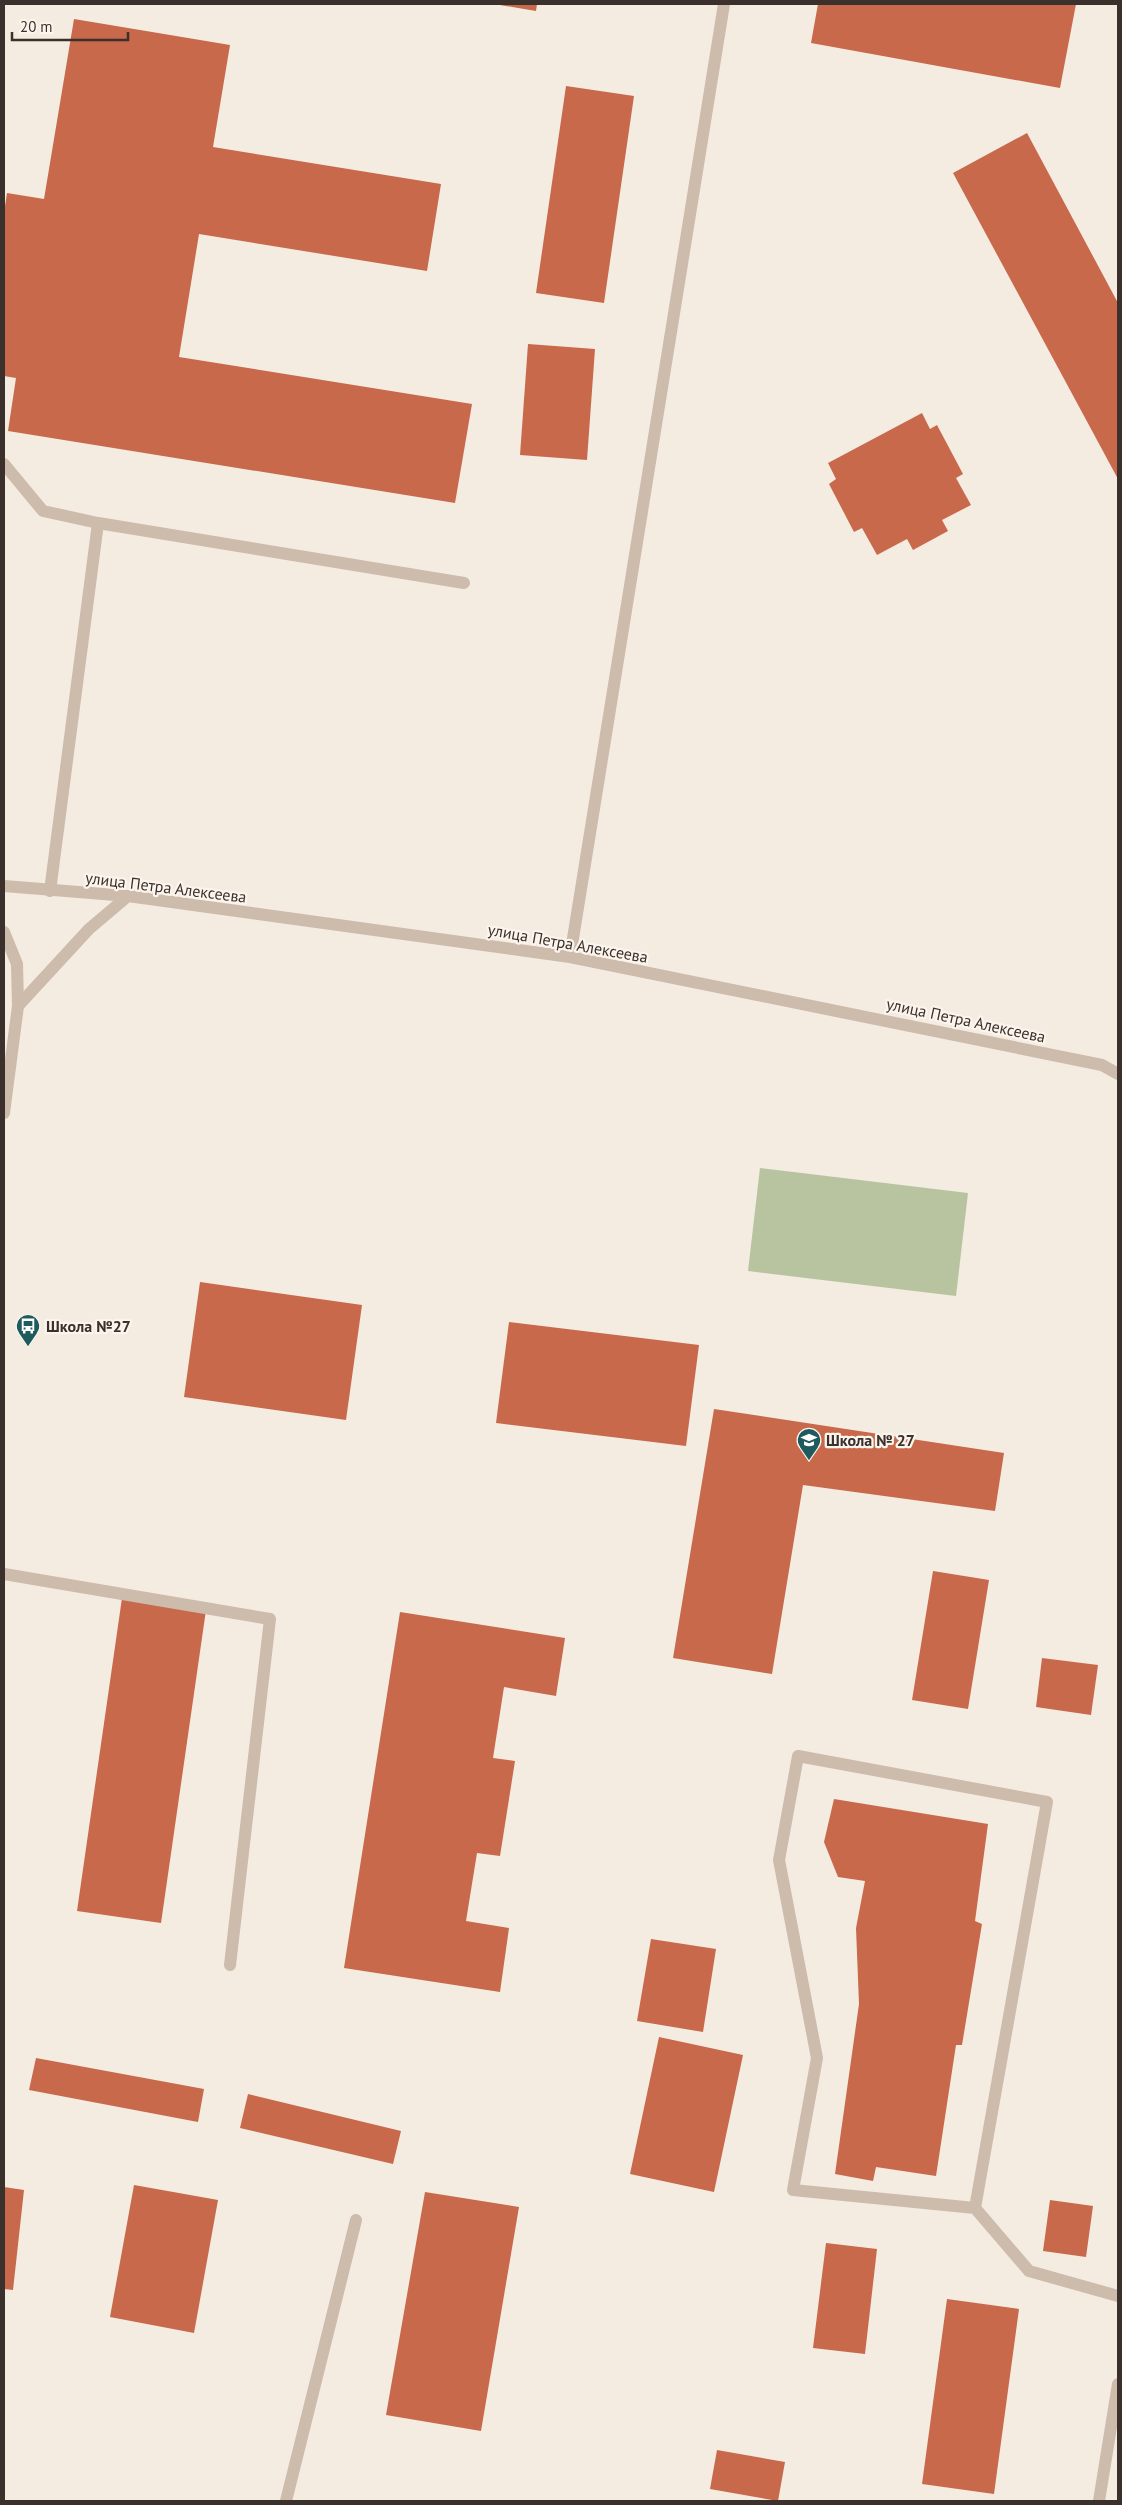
<svg xmlns="http://www.w3.org/2000/svg" width="1122" height="2505" font-family="'PT Sans',sans-serif">
<style>
.green{fill:#b8c4a0}
.building{fill:#c8694b}
.lines{fill:none;stroke-linecap:round;stroke-linejoin:round}
.service{stroke:#cdbbac;stroke-width:12}
.minor{stroke:#cdbbac;stroke-width:12}
.tertiary{stroke:#cdbbac;stroke-width:12}
.labels{text-anchor:middle;stroke-width:4.5;stroke-linejoin:round;paint-order:stroke}
.street-label{font-size:16px;fill:#3b302b;stroke:#fbf5ee}
.poi-label{font-size:16px;font-weight:bold;fill:#3b302b;stroke:#fbf5ee;text-anchor:start}
</style>
<rect width="100%" height="100%" fill="#f4ebe1"/>
<path class="green" d="M760,1168L968,1193L956,1296L748,1271Z"/>
<path class="building" d="M494,4H537L536,11Z
M818,4H1076L1060,88L811,43Z
M74,19L230,45L213,147L441,184L427,271L199,234L179,357L472,404L455,503L8,431L16,378L4,376V213L7,193L44,199Z
M566,86L634,96L604,303L536,293Z
M1027,133L1118,303V479L953,173Z
M528,344L595,349L587,460L520,455Z
M922,413L930,429L937,425L963,474L956,478L971,505L942,520L948,531L913,550L907,539L877,555L862,528L854,532L829,484L836,479L828,463Z
M200,1282L362,1305L346,1420L184,1397Z
M509,1322L699,1345L686,1446L496,1423Z
M714,1409L1004,1453L995,1511L803,1485L772,1674L673,1658Z
M933,1571L989,1580L968,1709L912,1700Z
M122,1598L206,1610L161,1923L77,1911Z
M400,1612L565,1638L556,1696L504,1687L493,1758L515,1761L500,1856L477,1853L466,1921L509,1928L500,1992L344,1968Z
M1042,1658L1098,1665L1091,1715L1036,1707Z
M834,1799L988,1824L975,1921L982,1924L962,2045H956L936,2176L876,2167L873,2181L835,2174L859,2004L856,1928L865,1881L838,1877L824,1842Z
M651,1939L716,1949L703,2032L637,2021Z
M659,2037L743,2055L714,2192L630,2174Z
M36,2058L204,2089L198,2122L29,2090Z
M248,2094L401,2131L393,2164L240,2128Z
M134,2185L218,2200L194,2333L110,2317Z
M4,2187L24,2190L13,2290L4,2289Z
M425,2192L519,2207L481,2431L386,2415Z
M1050,2200L1093,2206L1086,2257L1043,2251Z
M826,2243L877,2249L865,2354L813,2348Z
M947,2299L1019,2309L994,2494L922,2484Z
M717,2450L785,2462L778,2501L710,2489Z"/>
<g class="lines">
<path class="service" d="M4,464L43,511L98,523L464,583
M50,891L98,523
M4,1574L270,1619L230,1965
M975,2208L1047,1802L798,1756L779,1860L817,2058L793,2190L975,2208L1029,2271L1118,2296
M286,2501L356,2220"/>
<path class="minor" d="M4,886L128,896L570,957L1102,1065L1118,1074
M570,957L724,4
M18,1006L89,929L128,896
M1099,2501L1118,2384"/>
<path class="tertiary" d="M4,932L17,964L18,1006L4,1113"/>
</g>
<defs>
<g id="bus-pin" transform="scale(1.25)"><path d="M0 17L-7.5 6A9.5 9.5 0 1 1 7.5 6Z" fill="#1f5a5e" stroke="#fbf5ee"/><path d="M-5-6H5V4H4V6H2V4H-2V6H-4V4H-5ZM-3.5-4V0h7V-4ZM-3.5 1.2v1.5H-2V1.2ZM2 1.2v1.5H3.5V1.2Z" fill="#fff"/></g>
<g id="school-pin" transform="scale(1.25)"><path d="M0 17L-7.5 6A9.5 9.5 0 1 1 7.5 6Z" fill="#1f5a5e" stroke="#fbf5ee"/><path d="M0-5L7-2L0 1L-7-2ZM-4 1L0 2.5L4 1V4Q0 6-4 4Z" fill="#fff"/></g>
</defs>
<g fill-rule="evenodd">
<use href="#bus-pin" x="28" y="1326"/>
<use href="#school-pin" x="809" y="1440"/>
</g>
<g class="labels">
<g class="street-label">
<text transform="translate(166 887) rotate(7)" y="6">улица Петра Алексеева</text>
<text transform="translate(568 943) rotate(10)" y="6">улица Петра Алексеева</text>
<text transform="translate(966 1020) rotate(12)" y="6">улица Петра Алексеева</text>
</g>
<g class="poi-label">
<text x="46" y="1332">Школа №27</text>
<text x="826" y="1446">Школа № 27</text>
</g>
</g>
<rect width="1122" height="2505" fill="none" stroke="#3b302b" stroke-width="10"/>
<path d="M12 32v8h116v-8" fill="none" stroke="#3b302b" stroke-width="2.5"/>
<text x="20" y="32" font-size="15" fill="#3b302b" stroke="#fbf5ee" stroke-width="4" paint-order="stroke">20 m</text>
</svg>
